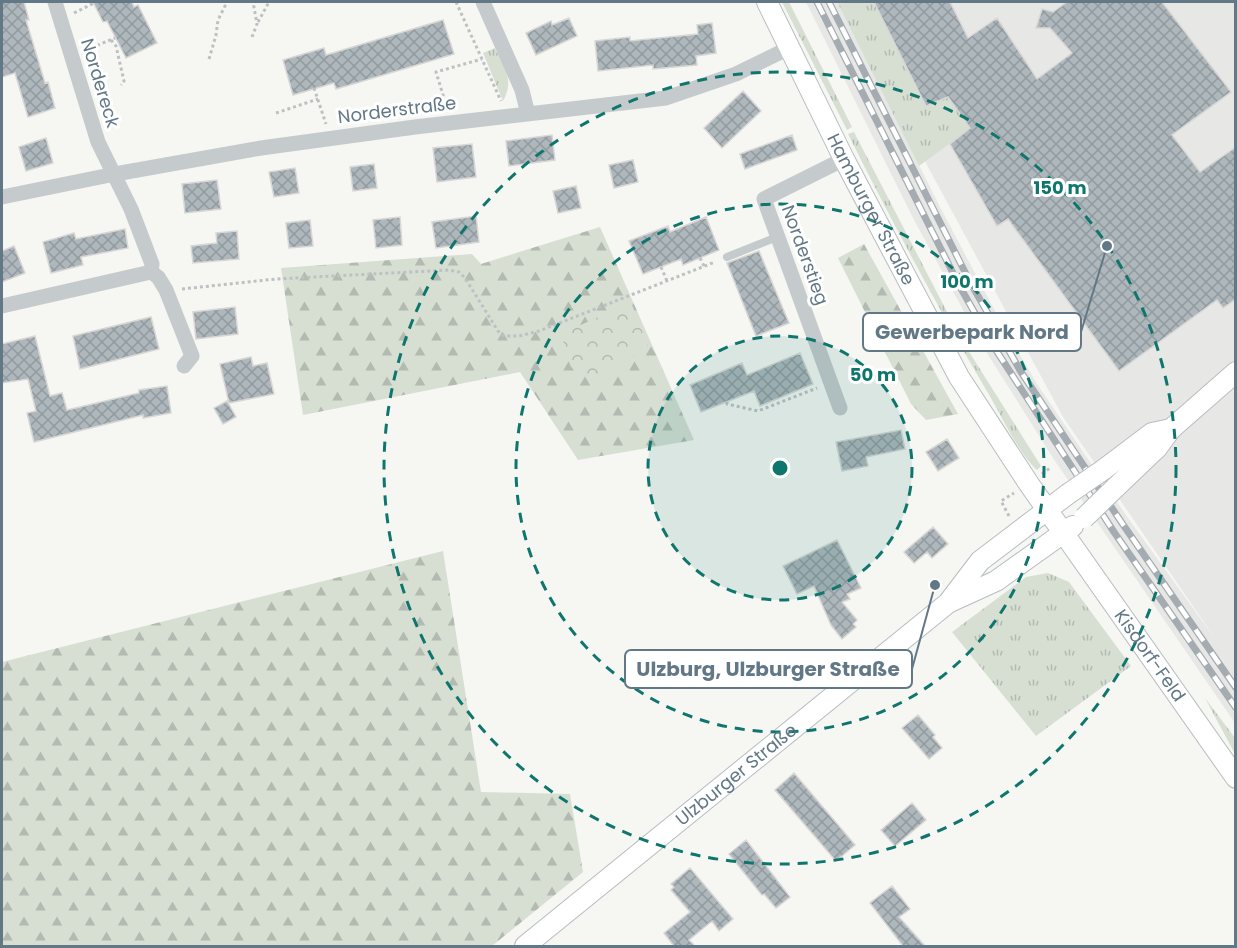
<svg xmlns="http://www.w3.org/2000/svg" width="1237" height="948" font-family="Poppins,sans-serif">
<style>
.built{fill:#e7e8e6}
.grass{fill:url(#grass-tufts)}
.forest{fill:url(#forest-firs)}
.park{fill:url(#park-crowns)}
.building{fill:url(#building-cross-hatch);stroke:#d8d7d5;stroke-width:1.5}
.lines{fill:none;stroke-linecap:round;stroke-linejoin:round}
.secondary-casing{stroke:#b7bdc1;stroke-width:22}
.path{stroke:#bec1c3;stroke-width:3;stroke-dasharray:3 3;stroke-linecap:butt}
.lane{stroke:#c5cacc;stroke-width:8}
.street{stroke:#c5cacc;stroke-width:15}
.secondary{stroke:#fff;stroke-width:20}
.rail-casing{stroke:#a5acb1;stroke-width:7}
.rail{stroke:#fff;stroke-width:4.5;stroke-dasharray:14;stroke-linecap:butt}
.secondary-bridge-casing{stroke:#b7bdc1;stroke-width:22;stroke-linecap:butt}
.secondary-bridge{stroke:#fff;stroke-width:20}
.ring{fill:none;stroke:#0f766e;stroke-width:3;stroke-dasharray:10 8}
.labels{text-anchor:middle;stroke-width:6;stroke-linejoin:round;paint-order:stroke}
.street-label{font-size:18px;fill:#627886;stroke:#fff}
.centre{fill:#0f766e;stroke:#fff;stroke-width:3}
.ring-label{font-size:18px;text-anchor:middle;font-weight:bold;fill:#0f766e;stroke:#fff;stroke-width:6;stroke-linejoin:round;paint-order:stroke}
.leader{fill:none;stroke:#627886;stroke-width:2}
.callout-dot{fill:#627886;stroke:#fff;stroke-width:2}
.callout{fill:#fff;stroke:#627886;stroke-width:2}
.callout-label{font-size:20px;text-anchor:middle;font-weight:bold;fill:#627886}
</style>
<defs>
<pattern id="grass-tufts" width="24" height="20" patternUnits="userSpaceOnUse" patternTransform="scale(1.5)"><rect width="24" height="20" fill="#d7dfd3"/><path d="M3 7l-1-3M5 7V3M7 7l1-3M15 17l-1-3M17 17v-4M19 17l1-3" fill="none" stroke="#b2bab1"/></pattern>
<pattern id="forest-firs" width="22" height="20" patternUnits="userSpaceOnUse" patternTransform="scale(1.5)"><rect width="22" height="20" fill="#d7dfd3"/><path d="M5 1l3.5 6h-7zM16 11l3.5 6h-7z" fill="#b2bab1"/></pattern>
<pattern id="park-crowns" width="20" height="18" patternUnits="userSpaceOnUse" patternTransform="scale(1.5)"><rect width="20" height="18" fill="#d7dfd3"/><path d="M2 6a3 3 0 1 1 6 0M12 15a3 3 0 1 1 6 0" fill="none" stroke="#b2bab1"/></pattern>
<pattern id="building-cross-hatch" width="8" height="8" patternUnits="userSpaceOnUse" patternTransform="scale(1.5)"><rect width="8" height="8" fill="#aeb7bc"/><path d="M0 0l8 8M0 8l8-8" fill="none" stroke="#919a9e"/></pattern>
</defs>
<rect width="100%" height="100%" fill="#f6f6f2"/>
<path class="built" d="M806,2H837L940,207L1003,326L1037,384L1128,518L1219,644L1063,417L839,2H1235V723L1055,461L985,350L914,220Z"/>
<path class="grass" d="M782,2H789L852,127L847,130Z
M837,2H874L926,106L948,97L971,128L919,166Z
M495,48C504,68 515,80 503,101L483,53Z
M854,132L961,339L1041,466L1037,470C1019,454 1001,415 988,393C938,308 892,222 848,134Z
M1048,573L1069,582L1131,666L1036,736L952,632L1026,577Z
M1205,698L1235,738V754Z"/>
<path class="forest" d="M600,227L694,440L578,460L520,372L303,415L281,268L472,254L481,264Z
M864,244L958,414L926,420L911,404L838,258Z
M443,551L481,792L570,794L583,872L492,946H2V662Z"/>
<path class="park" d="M631,302L648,346L602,380L571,367L561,334Z"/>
<path class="building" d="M2,2H24L29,20H26L45,83L48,82L55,108L28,117L15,73L2,77Z
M93,2H132L134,7L138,5L157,43L126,58L107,21L103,22Z
M874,2H950L968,38L997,18L1037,79L1072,53L1050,28H1036L1042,9L1053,12L1067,2H1162L1231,92L1172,135L1200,172L1236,147V299L1223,308L1217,300L1119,371L1008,219L997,226L950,144L970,128L948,97L926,106Z
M569,18L577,36L536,55L526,33L551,21L552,25Z
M443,20L454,54L336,89L334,83L293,95L283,60L324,48L326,55Z
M712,23L716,53L696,56L697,65L653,69V65L598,71L595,41L630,37V41L698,34L697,25Z
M743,91L761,111L722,148L704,128Z
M552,135L555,160L509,166L506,141Z
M792,135L797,150L745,169L740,154Z
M46,138L53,163L26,171L19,147Z
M472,144L476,177L437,182L433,148Z
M633,160L638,182L614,188L609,165Z
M374,164L377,188L353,191L350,167Z
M295,168L299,193L274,197L269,172Z
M217,180L221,209L185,213L182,184Z
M576,186L581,208L558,213L553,191Z
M476,216L479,242L436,248L432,222Z
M400,217L402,245L376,248L373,220Z
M706,217L719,250L683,265L681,259L643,274L629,241L668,226L670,232Z
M310,220L313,246L289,248L286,223Z
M125,229L128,248L81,257L83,265L51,273L43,242L74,233L76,239Z
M237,231L239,259L193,263L191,246L217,243L216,233Z
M14,246L25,273L2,282V251Z
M759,251L789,323L756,336L727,263Z
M235,307L238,334L196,339L193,312Z
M151,317L159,349L80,369L73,336Z
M35,336L50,396L62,393L67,410L139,393V390L167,386L171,413L143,418V415L34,442L27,413L36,411L28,379L2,383V344Z
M800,353L813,384L760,406L754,391L701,412L690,385L742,363L747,375Z
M251,357L253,366L267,363L274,394L229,403L220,364Z
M227,401L236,417L223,424L214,408Z
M901,430L905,449L866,457L868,466L842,471L836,442Z
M947,439L959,458L938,471L926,452Z
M933,527L948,544L932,558L927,552L914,563L904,552Z
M837,540L861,588L847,594L850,599L842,602L857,620L853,624L856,627L842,639L831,625L814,586L797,594L783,566Z
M918,715L935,735L933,737L942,748L929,759L902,728Z
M794,773L855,845L836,861L775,790Z
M912,803L926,820L895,846L881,830Z
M746,840L790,897L776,908L764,894L762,895L729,854Z
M690,868L733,919L719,931L712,921L689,940L695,946H674L664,933L690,912L671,890L674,887L671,884Z
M892,886L910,909L899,917L925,946H903L870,903Z"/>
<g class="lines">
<g class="secondary-casing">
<g id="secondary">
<path id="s1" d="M767,2L844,159L959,377L1029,484L1236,778"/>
<path d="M1103,470L1152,433L1171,429"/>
<path d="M1115,488L1157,448L1171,429L1236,372"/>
<path d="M950,602L996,581L1073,526"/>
<path id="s2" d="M525,946L948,603L980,561L1068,494"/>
</g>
</g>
<path class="path" d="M456,2L501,101
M74,13L94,3
M258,22L269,2
M252,37L257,24L253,2
M111,40L116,46L124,81L121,85
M86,50L115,38
M209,59L216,35L218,20L227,2
M314,88L326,124
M447,108L436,72L482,59
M276,113L318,99
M700,258L704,266
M661,267L667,281
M182,289L276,279L449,270L459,272L465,278L498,331L504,336H519L539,331L715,262
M727,402V404L758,411L817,388
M1042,474L1050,468
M1009,516L1001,501L1014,493"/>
<path class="lane" d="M727,257L777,237"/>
<path class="street" d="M483,2L522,90L528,114
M2,197L115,174L261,148L415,127L666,98L736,74L791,47
M151,272L158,277L166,290L192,356L184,366
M2,306L151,272L152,264L131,209L98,142L55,2
M840,408L764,199L844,159"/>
<use href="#secondary" class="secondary"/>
<g class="rail-casing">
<path id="rail" d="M817,2L959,285L994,347L1114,532L1236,708
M829,2L969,280L1021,372L1124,526L1236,688"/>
</g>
<use href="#rail" class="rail"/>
<g class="secondary-bridge-casing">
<path id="secondary-bridge" d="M1068,494L1103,470
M1084,518L1115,488"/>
</g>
<use href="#secondary-bridge" class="secondary-bridge"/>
</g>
<circle cx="780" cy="468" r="132" fill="#0f766e" fill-opacity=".12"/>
<g class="ring">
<circle cx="780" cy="468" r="132"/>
<circle cx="780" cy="468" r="264"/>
<circle cx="780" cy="468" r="396"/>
</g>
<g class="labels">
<g class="street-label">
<text transform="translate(100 83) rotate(73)" y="6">Nordereck</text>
<text transform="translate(397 110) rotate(-7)" y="6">Norderstraße</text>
<text dy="6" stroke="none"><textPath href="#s1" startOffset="232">Hamburger Straße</textPath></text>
<text transform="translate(805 255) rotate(70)" y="6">Norderstieg</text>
<text dy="6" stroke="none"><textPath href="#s1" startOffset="759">Kisdorf-Feld</textPath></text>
<text dy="6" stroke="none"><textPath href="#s2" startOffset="272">Ulzburger Straße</textPath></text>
</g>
</g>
<circle cx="780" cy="468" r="9" class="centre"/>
<g class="ring-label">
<text x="1060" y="194">150 m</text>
<text x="967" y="288">100 m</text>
<text x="873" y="381">50 m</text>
</g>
<path class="leader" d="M1107 246L1081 332M935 585L912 669"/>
<g class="callout-dot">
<circle cx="1107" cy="246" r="6"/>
<circle cx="935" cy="585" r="6"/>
</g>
<g class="callout">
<rect x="863" y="313" width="218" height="38" rx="6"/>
<rect x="625" y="650" width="287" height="38" rx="6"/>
</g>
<g class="callout-label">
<text x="972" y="339">Gewerbepark Nord</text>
<text x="768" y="676">Ulzburg, Ulzburger Straße</text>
</g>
<rect width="1237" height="948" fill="none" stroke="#627886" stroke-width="6"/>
</svg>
